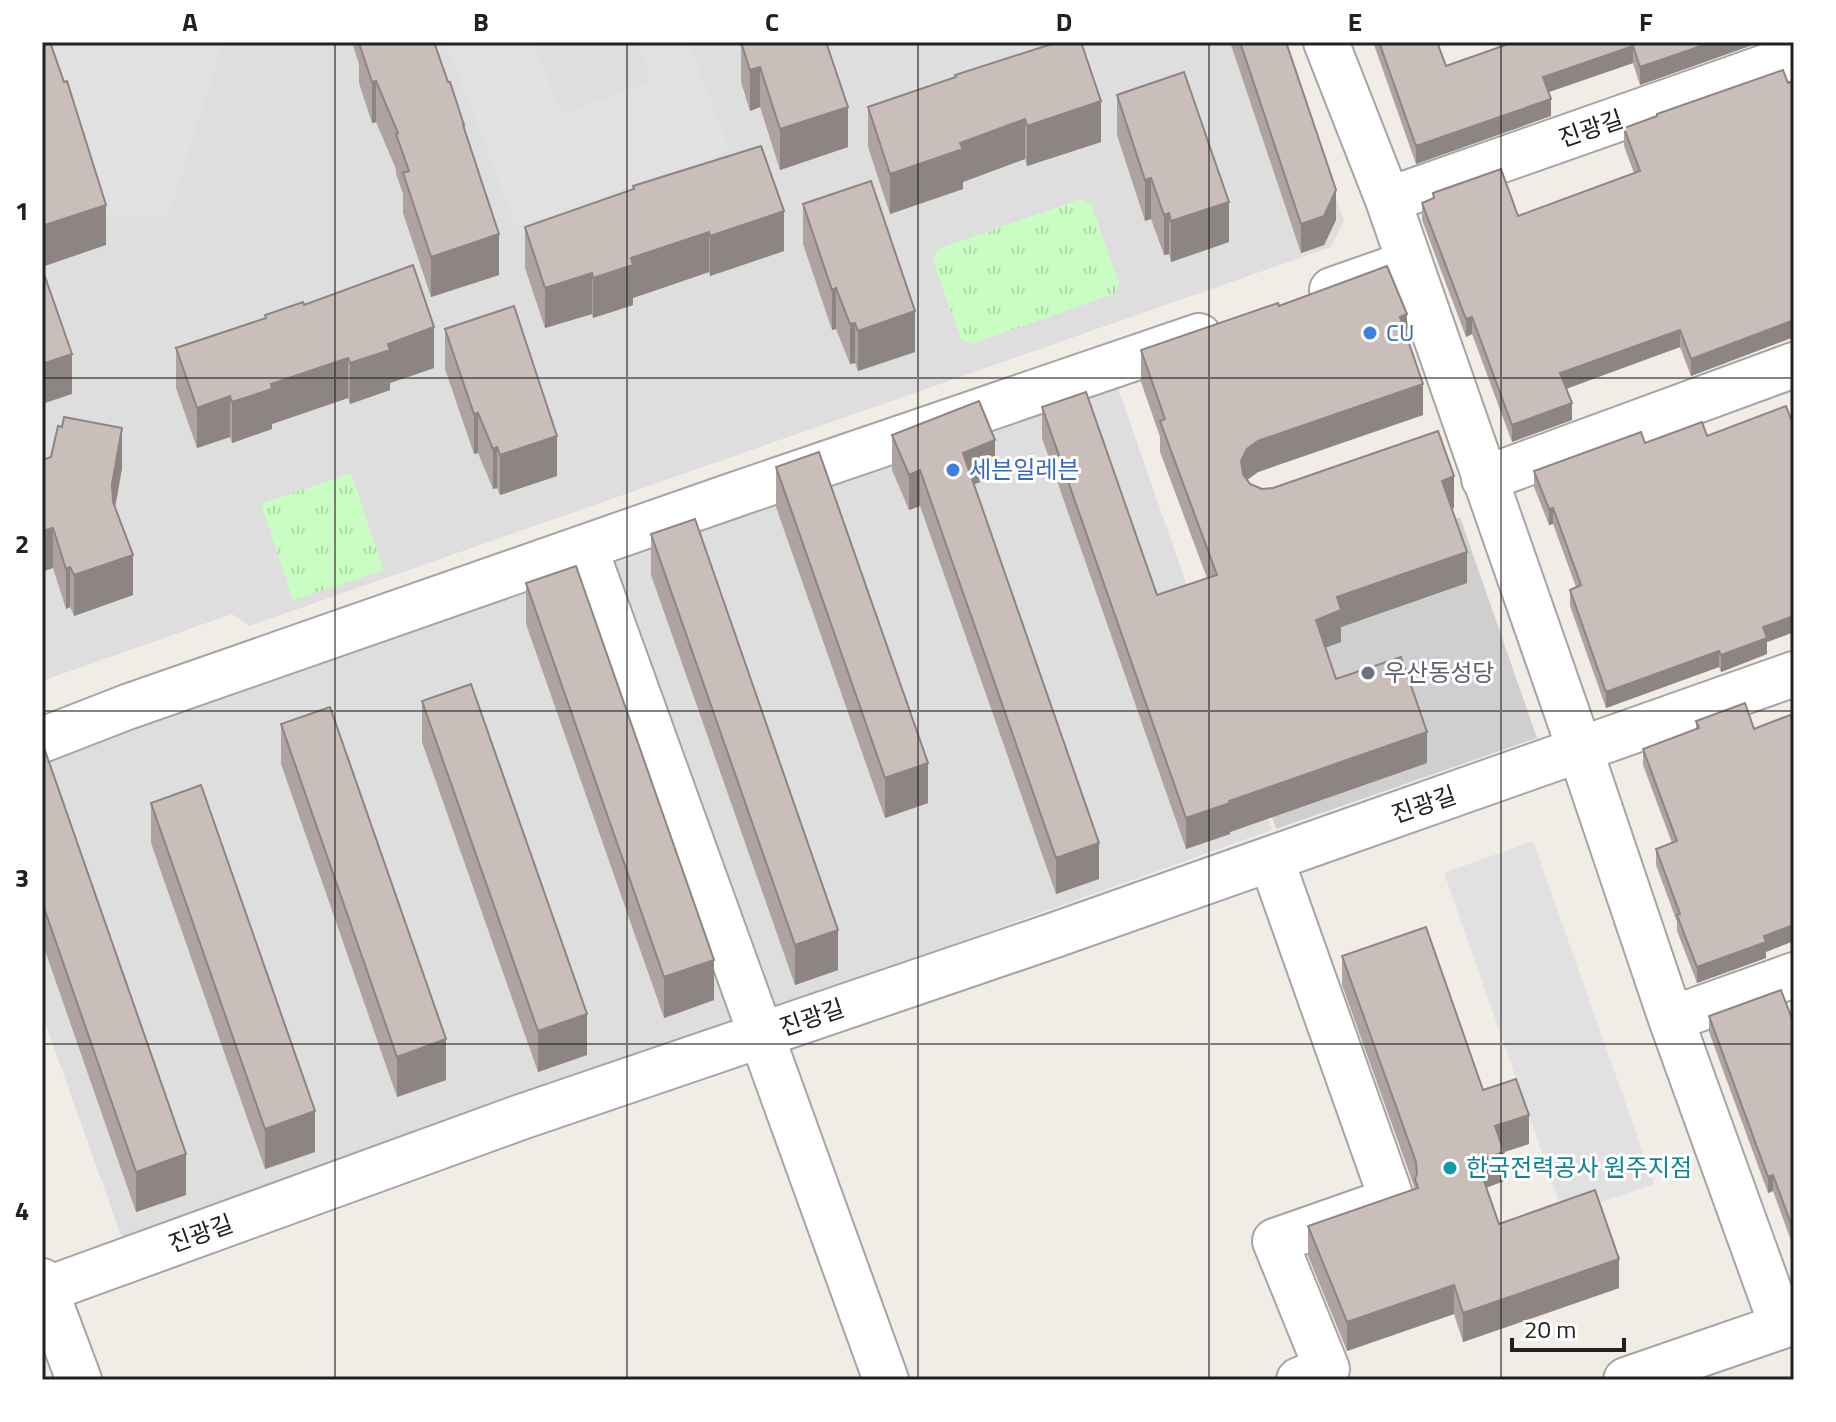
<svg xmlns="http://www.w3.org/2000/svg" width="1836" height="1422" font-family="'Titillium Web','Noto Sans KR',sans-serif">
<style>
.residential{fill:#dfdede}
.religious{fill:#cfcfcf}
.park{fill:url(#park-tufts)}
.parking{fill:#e1e1e1}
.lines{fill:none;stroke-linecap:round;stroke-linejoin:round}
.minor-casing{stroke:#a5a5a5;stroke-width:48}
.minor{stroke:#fff;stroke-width:44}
.wall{fill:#aea3a0}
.shaded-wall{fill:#8d8582}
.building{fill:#cabeba;stroke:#8d8582;stroke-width:2}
.grid{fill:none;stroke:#212121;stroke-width:2;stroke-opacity:0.55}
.shop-dot{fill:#3f7fe0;stroke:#fff;stroke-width:3}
.worship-dot{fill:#6b7280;stroke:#fff;stroke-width:3}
.culture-dot{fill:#0f9aa8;stroke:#fff;stroke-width:3}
.labels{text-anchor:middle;stroke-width:6;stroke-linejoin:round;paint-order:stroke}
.street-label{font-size:24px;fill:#212121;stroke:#fff}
.shop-label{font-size:24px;fill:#366cbe;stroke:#fff;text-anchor:start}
.worship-label{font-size:24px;fill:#5b616d;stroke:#fff;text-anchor:start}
.culture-label{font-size:24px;fill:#0d838f;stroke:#fff;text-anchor:start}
.neatline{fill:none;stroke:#212121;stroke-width:3}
.grid-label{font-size:26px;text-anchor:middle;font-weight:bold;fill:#212121}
</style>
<defs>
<pattern id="park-tufts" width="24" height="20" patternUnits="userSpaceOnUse" patternTransform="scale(2)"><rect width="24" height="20" fill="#cafdc3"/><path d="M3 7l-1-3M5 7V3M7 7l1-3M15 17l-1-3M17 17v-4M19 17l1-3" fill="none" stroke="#add9a7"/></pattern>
</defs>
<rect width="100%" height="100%" fill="#f2ece7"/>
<path class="residential" d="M42,42H1283L1344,221L1331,247L249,626L232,614L42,681Z
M1117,385L1272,830L772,1009L608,559Z
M574,564L742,1023L123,1241L42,1014V757Z"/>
<path class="religious" d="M1460,517L1537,738L1276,829L1199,608Z"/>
<path class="park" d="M1081,199L1091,204L1119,284L1114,294L971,344L961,339L933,260L938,249Z
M351,473L384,570L293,600L261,504Z"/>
<path class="parking" d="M42,42H223L169,215L102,214Z
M446,42H534L561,114L652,82L636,42H689L730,151L516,227Z
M1533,841L1654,1184L1564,1215L1444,873Z"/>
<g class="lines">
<g class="minor-casing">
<path id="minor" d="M1326,42L1388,200L1580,750L1671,1019L1782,1326
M1388,200L1794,57
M1332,290L1409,263
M1484,479L1794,365
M585,548L886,1380
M42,740L127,707L734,495L1199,336
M1271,859L1392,1200L1275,1241L1327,1369L1299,1380
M1671,1019L1794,975
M42,1281L79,1380
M45,1290L521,1117L1052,936L1794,674
M1626,1380L1794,1322"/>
</g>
<use href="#minor" class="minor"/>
</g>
<path class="wall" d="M352,42H434L464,131L499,275L431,297L403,213V194L396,174V169L376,122L372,123L359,83V64Z
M739,42H826L848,147L780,170L760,107L750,111L741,82V48Z
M1230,42H1286L1336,220L1324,245L1301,253Z
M1373,42H1437L1446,66L1514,42H1761L1640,85L1633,63L1549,92L1551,116L1416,164Z
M955,78L1101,142L1027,166L1025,159L963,182V189L890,214L868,147V107Z
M1794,80V337L1691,376L1680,347L1566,389L1572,420L1512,442L1472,334L1466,337L1422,220V203L1433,199V193L1518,216L1634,173L1624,146V128Z
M1117,95L1229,242L1171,262L1169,254L1164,255L1151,219L1145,221L1117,135Z
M633,189L784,251L710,276L709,272L633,298V305L593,318L592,314L545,328L525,268V227Z
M803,204L915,352L858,371L855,363L850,364L836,329L832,330L803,244Z
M304,305L434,368L390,383V390L350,404L348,398L272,424V429L232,443L230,437L197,448L176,388V348Z
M1279,306L1407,335L1423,415L1258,472L1247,480L1250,484L1262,489L1454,508H1452L1467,583L1341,627V642L1325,647L1336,679L1427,763L1230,832V834L1186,849L1042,438V407L1157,595L1207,578L1160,452V437L1141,382V350Z
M445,329L557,476L500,495L497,488L493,489L478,453L474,454L445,369Z
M1794,427V632L1767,642V654L1721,672L1719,667L1606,708L1570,606V590L1576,587L1553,524L1549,525L1534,487V471L1645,443Z
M892,435L995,476L974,484L1099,879L1056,894L920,506L909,510L892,470Z
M51,457L122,468L115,508L133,595L74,616L70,607L66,609L53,568Z
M776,467L928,803L885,818L776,507Z
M651,534L838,970L795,985L651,575Z
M526,583L714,1000L664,1018L526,624Z
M422,701L587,1055L538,1072L422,742Z
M1696,721L1754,729L1766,952V958L1697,983L1677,931V922L1656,865V849L1672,843L1643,765V749L1696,729Z
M281,724L446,1080L397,1097L281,764Z
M42,742L186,1195L136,1212L42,942Z
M151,803L315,1152L265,1169L151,843Z
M1342,956L1483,1090L1529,1144L1504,1152V1181L1486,1188L1499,1224L1619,1288L1463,1342L1454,1314L1347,1351L1308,1256V1226L1415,1189L1342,985Z
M1709,1016L1794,1024V1249L1773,1191L1768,1193L1709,1032Z"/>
<path class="shaded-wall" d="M1713,42H1761L1640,85V67Z
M1633,46V63L1543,94V77Z
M760,67V107L750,111V70Z
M376,81V122L372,123V82Z
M1551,99V116L1416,164V146Z
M1101,101V142L1027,166V126Z
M848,107V147L780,170V129Z
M1025,119V159L963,182V189L890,214V174L960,143Z
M1151,178V219L1145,221V180Z
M1336,190V220L1324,245L1301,253V224Z
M1229,202V242L1171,262V221Z
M106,205V245L42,267V226Z
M784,211V251L710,276V236Z
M1169,213V254L1164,255V215Z
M709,232V272L633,298V305L593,318V278L631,258Z
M499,234V275L431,297V257Z
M592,273V314L545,328V288Z
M836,288V329L832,330V290Z
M915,311V352L858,371V331Z
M1407,314V345L1400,317Z
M1472,317V334L1466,337V319Z
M1794,320V337L1691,376V359Z
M855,323V363L850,364V324Z
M434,327V368L390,383V390L350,404V363L388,344Z
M1680,330V347L1560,391V373Z
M72,354V394L42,404V364Z
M348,358V398L272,424V429L232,443V402L271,384Z
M1423,384V415L1258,472L1247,480L1241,492V461L1247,449L1258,441Z
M230,396V437L197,448V408Z
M1572,403V420L1512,442V425Z
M478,413V453L474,454V414Z
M122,428V468L112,524V484Z
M557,436V476L500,495V455Z
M995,440V476L963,489V453Z
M497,447V488L493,489V449Z
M920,470V506L909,510V475Z
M1454,476V508L1442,512V481Z
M1553,508V524L1549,525V509Z
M53,528V568L42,572V531Z
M1467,552V583L1341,627V642L1316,651V620L1337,597Z
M133,555V595L74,616V575Z
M70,567V607L66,609V569Z
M1794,616V632L1767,642V654L1721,672V655L1763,627Z
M1719,651V667L1606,708V692Z
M1427,732V763L1230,832V834L1186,849V818L1229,801Z
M928,763V803L885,818V778Z
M1099,843V879L1056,894V858Z
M1794,925V941L1766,952V958L1697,983V967L1764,936Z
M838,930V970L795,985V945Z
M714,960V1000L664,1018V977Z
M587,1014V1055L538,1072V1031Z
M446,1039V1080L397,1097V1057Z
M315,1111V1152L265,1169V1129Z
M1529,1115V1144L1504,1152V1181L1477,1191V1161L1495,1126Z
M186,1154V1195L136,1212V1172Z
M1773,1175V1191L1768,1193V1177Z
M1619,1259V1288L1463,1342V1313Z
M1454,1285V1314L1347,1351V1322Z"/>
<path class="building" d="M42,42H50L64,82L67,81L106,205L42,226Z
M361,42H434L448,82H450L464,125H463L499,234L431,257L403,173L409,171L396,134L398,133L376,81L372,82L359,43Z
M741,42H826L848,107L780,129L760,67L750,70Z
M1058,42H1081L1101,101L1027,126L1025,119L960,143L963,149L890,174L868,107L956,77L955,75Z
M1240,42H1286L1336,190L1324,216L1301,224Z
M1379,42H1437L1446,66L1514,42H1713L1640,67L1633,46L1543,77L1551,99L1416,146Z
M1783,70L1788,83L1794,80V320L1691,359L1680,330L1560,373L1572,403L1512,425L1472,317L1466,319L1422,203L1434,198L1433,193L1501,169L1518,216L1640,171L1624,128L1657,116V114Z
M1184,72L1229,202L1171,221L1169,213L1164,215L1151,178L1145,180L1117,95Z
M761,146L784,211L710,236L709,232L631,258L633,265L593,278L592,273L545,288L525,227L634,189L633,186Z
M871,181L915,311L858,331L855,323L850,324L836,288L832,290L803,204Z
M413,265L434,327L388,344L390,350L350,363L348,358L271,384L272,389L232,402L230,396L197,408L176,348L266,318L265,315L303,302L304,305Z
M1387,266L1407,314L1400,317L1423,384L1258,441L1247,449L1241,461L1243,474L1250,484L1262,489L1273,488L1438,431L1454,476L1442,481L1467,552L1337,597L1341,610L1316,620L1336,679L1401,657L1427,732L1229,801L1230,803L1186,818L1042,407L1086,392L1157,595L1217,575L1160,421L1165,419L1141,350L1278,303L1279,306Z
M42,268L72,354L42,364Z
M514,306L557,436L500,455L497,447L493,449L478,413L474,414L445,329Z
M979,401L995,440L963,453L1099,843L1056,858L920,470L909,475L892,435Z
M1786,406L1794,427V616L1763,627L1767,638L1721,655L1719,651L1606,692L1570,590L1581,585L1553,508L1549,509L1534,471L1641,432L1645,443L1702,422L1707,436Z
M64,417L122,428L112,484L113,502L133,555L74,575L70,567L66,569L53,528L42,531V460L51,457L58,426L62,427Z
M819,452L928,763L885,778L776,467Z
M695,519L838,930L795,945L651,534Z
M576,566L714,960L664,977L526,583Z
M471,684L587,1014L538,1031L422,701Z
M1745,703L1754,729L1790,715L1794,726V925L1764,936L1766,942L1697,967L1677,915L1680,914L1656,849L1677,841L1643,749L1699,728L1696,721Z
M330,707L446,1039L397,1057L281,724Z
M42,742L186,1154L136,1172L42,902Z
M201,785L315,1111L265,1129L151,803Z
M1426,927L1483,1090L1516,1079L1529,1115L1495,1126L1504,1152L1477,1161L1499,1224L1595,1190L1619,1259L1463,1313L1454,1285L1347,1322L1308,1226L1418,1188L1415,1179L1417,1174L1416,1162L1342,956Z
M1781,990L1794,1024V1232L1773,1175L1768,1177L1709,1016Z"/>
<path class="grid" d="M335,42V1380M627,42V1380M918,42V1380M1209,42V1380M1501,42V1380M42,378H1794M42,711H1794M42,1044H1794"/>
<g class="shop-dot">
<circle cx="1370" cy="333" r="8"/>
<circle cx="953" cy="470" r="8"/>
</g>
<circle class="worship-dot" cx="1368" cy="673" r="8"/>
<circle class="culture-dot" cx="1450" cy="1168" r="8"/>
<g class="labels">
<g class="street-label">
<text transform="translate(1591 129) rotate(-19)" y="8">진광길</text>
<text transform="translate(1424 805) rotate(-19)" y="8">진광길</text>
<text transform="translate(812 1018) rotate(-19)" y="8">진광길</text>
<text transform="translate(201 1234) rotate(-20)" y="8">진광길</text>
</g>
<g class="shop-label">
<text x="1386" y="341">CU</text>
<text x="969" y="478">세븐일레븐</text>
</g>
<g class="worship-label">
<text x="1384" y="681">우산동성당</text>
</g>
<g class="culture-label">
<text x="1466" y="1176">한국전력공사 원주지점</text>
</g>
</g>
<rect width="1836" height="1422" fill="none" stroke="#ffffff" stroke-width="88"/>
<path d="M1512 1338v12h112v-12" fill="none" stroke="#212121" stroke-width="4"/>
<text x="1524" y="1338" font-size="24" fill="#212121" stroke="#ffffff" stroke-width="6" paint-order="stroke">20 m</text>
<rect x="44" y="44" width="1748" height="1334" class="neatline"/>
<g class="grid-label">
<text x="190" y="31">A</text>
<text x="481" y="31">B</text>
<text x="772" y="31">C</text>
<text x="1064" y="31">D</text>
<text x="1355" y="31">E</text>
<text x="1646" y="31">F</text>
<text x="22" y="220">1</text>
<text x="22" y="553">2</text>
<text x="22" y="887">3</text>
<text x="22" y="1220">4</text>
</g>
</svg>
